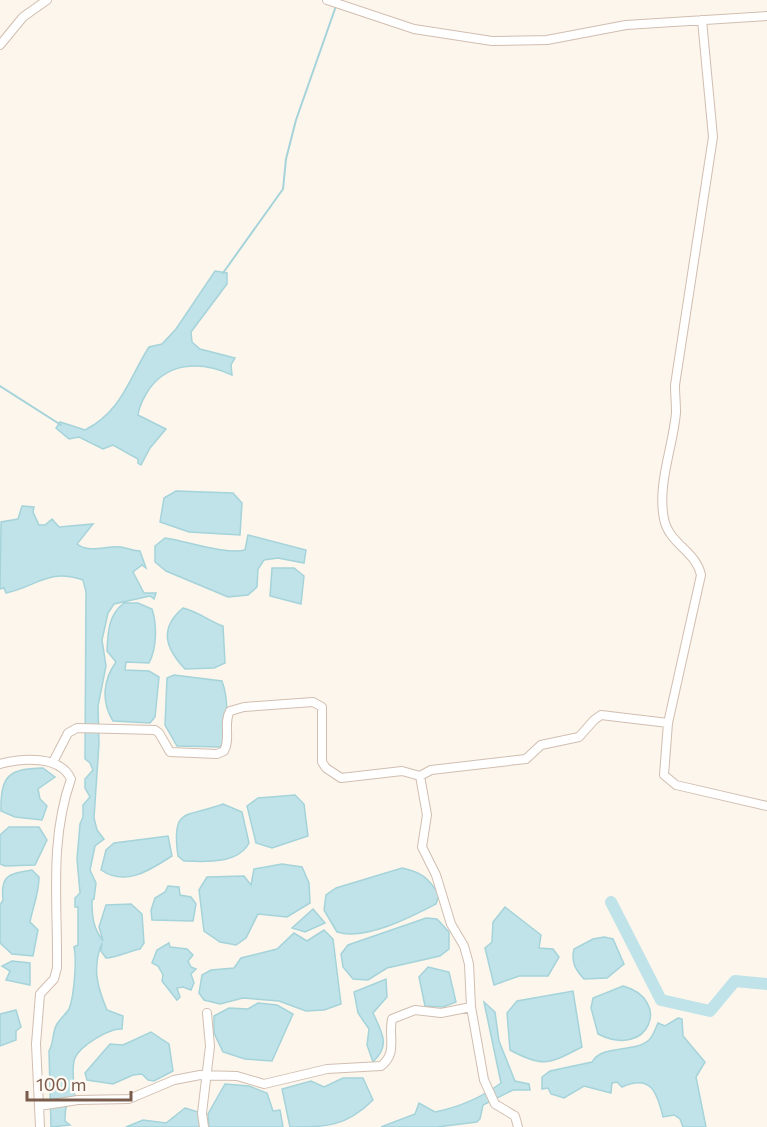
<svg xmlns="http://www.w3.org/2000/svg" width="767" height="1127" font-family="Commissioner,sans-serif">
<style>
.water{fill:#bfe3e8;stroke:#a5d3da;stroke-width:1.5}
.lines{fill:none;stroke-linecap:round;stroke-linejoin:round}
.stream{stroke:#a5d3da;stroke-width:2}
.river{stroke:#bfe3e8;stroke-width:12}
.minor-casing{stroke:#d1beb0;stroke-width:10}
.minor{stroke:#fff;stroke-width:8}
</style>
<rect width="100%" height="100%" fill="#fdf6ec"/>
<path class="water" d="M215,271L227,273V284L191,332L192,342L200,349L235,358L231,365L232,375C200,360 165,362 146,394C142,401 139,407 138,415L166,429L150,448L141,465L138,463V459L113,445L103,449L79,437L69,439L56,428L60,422L85,430C122,411 128,380 149,347L162,344L176,329Z
M176,491L233,493L242,503L240,535L189,532L160,522L164,498Z
M22,506L34,507L33,512L39,525H45L52,519L59,527L93,524L77,544C90,554 107,545 121,547C127,548 134,551 140,551L146,568L142,565L133,572L144,593H156L154,599L150,596L114,604L108,613L102,640L106,666L98,706L99,743L94,818L97,830L104,839L95,846L90,870L96,883L94,899L92,900C92,917 93,928 103,941L99,927L106,905L131,904L142,914L144,943L140,949C129,951 116,958 106,958L101,951L102,943C92,968 97,986 107,1010L123,1016L122,1029C109,1028 80,1046 75,1058C71,1068 74,1085 75,1096C65,1103 65,1110 65,1121L70,1125L51,1127L49,1051C54,1043 52,1032 57,1024C60,1019 66,1014 69,1009C74,997 77,960 74,947L78,945V907H75V898L80,893L77,859L80,824L83,817V805L90,797L85,788V779L93,770L90,763L85,759L86,592L83,580C48,568 38,586 6,593L4,588L0,589L1,522L18,519Z
M248,535L306,550L304,563L278,558L264,560L258,569L257,587L248,595L228,597L166,571L155,562V546L165,538C187,541 226,555 245,550Z
M272,568H294L304,576L301,604L270,596Z
M124,603H138L152,609C157,624 157,648 149,663L126,662L125,670L149,671L159,677L155,717L150,723L113,721C101,702 103,680 116,662L107,651C108,632 108,615 124,603Z
M183,608C199,612 207,620 223,626L225,663L214,668L185,669C165,648 159,628 183,608Z
M174,675L222,681C229,700 228,728 221,747L177,746L165,725L167,678Z
M43,768L55,777L38,789L40,799L47,806L42,820L15,817L1,811C0,775 9,769 43,768Z
M295,795L304,804L308,836L272,848L256,843L247,806L258,798Z
M223,804L242,812L249,843C238,864 206,862 184,861L178,856C171,806 186,818 223,804Z
M9,827H39L47,840L35,865L5,866L0,864V835Z
M168,836L172,856C150,870 126,887 101,870L106,850L114,843Z
M282,864L302,867L309,883L310,903L287,917L258,914L246,938L236,945L220,942L204,931L199,890L207,877L244,876L251,885L254,869Z
M402,868C421,872 429,878 439,895L436,904C411,917 365,941 337,932L324,910L326,895L336,888Z
M32,870L39,877C39,894 33,906 30,922L38,930L33,956L12,954L0,943V905L3,900C0,873 11,874 32,870Z
M168,886L179,887L180,895L191,897L196,904L193,921L152,920L151,910L155,898L165,892Z
M505,907L541,935L539,948L553,949L559,957L548,976H519L494,985L485,948L492,942L493,922Z
M313,909L325,923L305,932L292,928Z
M426,918L437,919L449,932V949L440,956L387,968L368,980L353,979L343,967L341,954L348,945Z
M324,930L333,939L341,1004L324,1010L306,1011L279,1001L243,998L220,1004L204,1000L199,993L202,975L211,970L234,968L241,958L277,949L294,933L307,941Z
M604,937L613,939L624,964L607,978L584,979C575,969 571,962 574,949L593,939Z
M169,943L170,947L187,949L193,955L188,961L191,967L196,969L191,974L194,983L191,990L183,987L177,988L180,997L177,1000L162,981L163,975L158,966L152,963L157,950Z
M12,961L30,963V985L6,980L10,971L2,966Z
M428,967L449,972L456,1002L443,1007L425,1006L419,977Z
M386,979L387,997L373,1013C382,1033 391,1045 373,1062L367,1045L369,1029L358,1013L354,992Z
M623,986C672,999 650,1060 598,1034L591,1008L593,998Z
M573,991L582,1047C549,1064 543,1068 510,1050L507,1013L517,1001Z
M484,1002L495,1012L499,1041L515,1081L529,1084L530,1090H513L483,1105L480,1119L477,1122L437,1127H381L415,1114L419,1103L435,1112C459,1107 481,1098 501,1083Z
M258,1003L277,1005L293,1014L272,1061L245,1059L223,1052L214,1033V1016L229,1008L248,1009Z
M16,1010L21,1027L16,1031V1040L0,1046V1014Z
M678,1018L682,1019L683,1036L705,1062L696,1077L706,1127H683L680,1119L674,1115L663,1117C657,1092 651,1074 622,1087L617,1082L612,1083L611,1093L584,1086L564,1098L551,1094L548,1088L542,1089V1077L550,1071L592,1062C602,1044 635,1053 649,1040C653,1036 656,1028 658,1023L665,1026Z
M151,1032L169,1044L173,1071L154,1081L148,1080L142,1074L133,1075L113,1084L87,1080L85,1073L110,1044L123,1045Z
M343,1078H363L373,1100C346,1127 326,1127 290,1127L282,1089L311,1081L324,1087Z
M225,1084L249,1086L267,1093L273,1111L280,1110L283,1127H209L208,1114Z
M185,1108L198,1112L201,1127H126L143,1120L166,1123Z"/>
<g class="lines">
<path class="stream" d="M223,273L283,189L286,159L296,120L336,6
M0,386L61,425"/>
<path class="river" d="M611,902L661,1000L710,1011L735,981L767,984"/>
<g class="minor-casing">
<path id="minor" d="M327,0L414,29L492,41L547,40L626,25L767,16
M702,20L713,137L675,385C675,394 676,403 676,413C673,447 657,484 664,519C669,544 696,551 701,575L668,723L664,775L676,785L767,806
M0,45L23,17L47,0
M53,762L68,733L77,728L155,730L159,733L170,752L217,754L224,751C231,739 223,723 230,711L244,707L313,702L322,707V762L326,768L341,778L402,771L420,776L431,770L526,759L541,745L579,737L594,720L601,715L668,723
M0,764C22,758 60,755 71,779C49,841 58,904 57,968L54,979L40,994L36,1044L40,1127
M420,776L427,815L422,847L436,875L451,924L464,946L469,964L471,1007L484,1080L495,1104L515,1116L518,1127
M39,1106L78,1100L129,1099L174,1080L200,1075L237,1076L264,1084L327,1069L381,1066C398,1053 388,1037 392,1019L415,1010L441,1013L471,1007
M204,1127L202,1113L210,1046L207,1013"/>
</g>
<use href="#minor" class="minor"/>
</g>
<path d="M27 1091v9h104v-9" fill="none" stroke="#7a5c4d" stroke-width="3"/>
<text x="36" y="1091" font-size="18" fill="#7a5c4d" stroke="#fffaf3" stroke-width="4.5" paint-order="stroke">100 m</text>
</svg>
